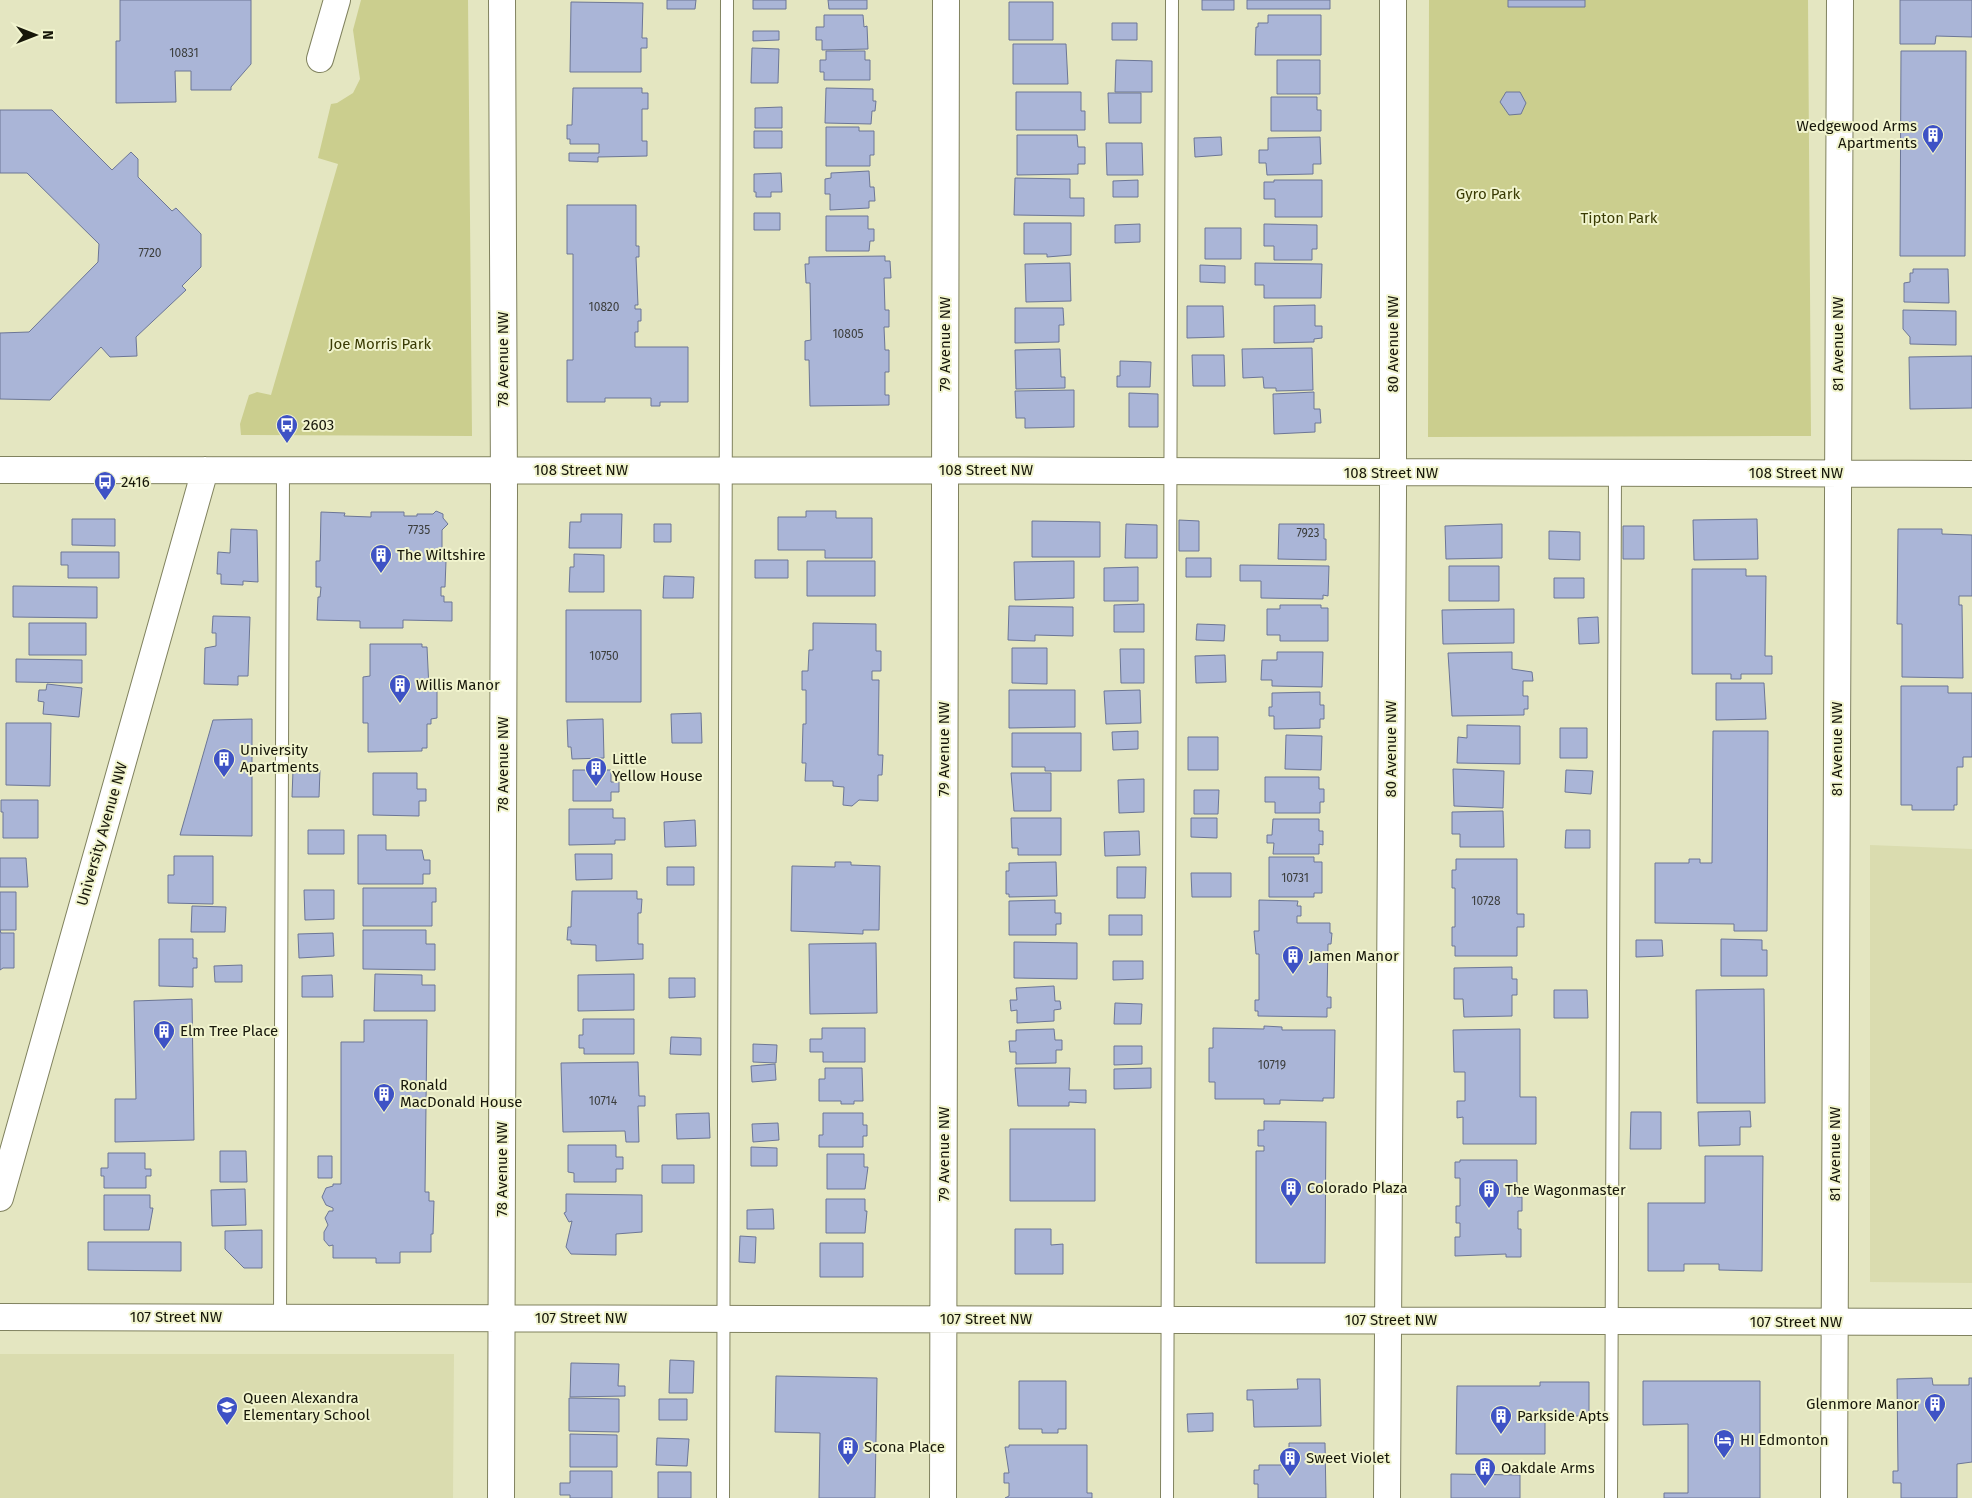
<svg xmlns="http://www.w3.org/2000/svg" width="1972" height="1498" font-family="'Fira Sans',sans-serif">
<style>
.built{fill:#dadcaf}
.green{fill:#cbce8e}
.building{fill:#aab5d7;stroke:#6c7696}
.lines{fill:none;stroke-linecap:round;stroke-linejoin:round}
.lane-casing{stroke:#80825f;stroke-width:14}
.street-casing{stroke:#80825f;stroke-width:28}
.lane{stroke:#fff;stroke-width:12}
.street{stroke:#fff;stroke-width:26}
.labels{text-anchor:middle;stroke-width:4;stroke-linejoin:round;paint-order:stroke}
.number-label{font-size:12px;fill:#3c3e3d}
.poi-label{font-size:15px;fill:#17170a;stroke:#f1f4ce;text-anchor:start}
.park-label{font-size:15px;fill:#3a3b04;stroke:#f1f4ce}
.street-label{font-size:15px;fill:#17170a;stroke:#f1f4ce}
</style>
<rect width="100%" height="100%" fill="#e4e6c1"/>
<path class="built" d="M1870,845L1972,849V1283L1870,1282Z
M0,1354H454L453,1498H0Z"/>
<path class="green" d="M361,0H468L472,436L241,435L240,424L249,395L257,392L271,395L338,164L318,158L331,104L337,103L353,93L360,79L353,30Z
M1429,0H1808L1811,436L1428,437Z"/>
<path class="building" d="M120,0H251V64L231,87V90H191V71H175L176,102L116,103V41H120Z
M667,0H696L695,9H667Z
M753,0H786V9H753Z
M828,0H867V9H829Z
M1202,0H1234V10H1202Z
M1247,0H1330V9H1247Z
M1508,0H1585V7H1508Z
M1900,0H1972V37L1936,36L1935,44H1900Z
M571,2L643,3L642,38H647V48H641V72H570Z
M1009,2H1053V40H1009Z
M824,15H863L864,27L867,26L868,49L822,50V40H816V27H824Z
M1268,15H1321V55H1255L1256,27H1258V23H1268Z
M1112,23H1137V40H1112Z
M753,31H779V40L753,41Z
M1013,44H1066L1068,84H1013Z
M752,48L779,49L778,83H751Z
M826,51H865V60H870V80H824V72H820V60H826Z
M1901,51H1966L1965,256H1900Z
M1116,60L1152,61V92H1115Z
M1277,60H1320V94H1277Z
M573,88H642V93H648V109H642V141H647V156L598,157V162L569,161V153H599V144H570V139H567V125H572Z
M826,88L873,89V101H876L875,111H872L871,124L825,123Z
M1016,92H1081V111H1085V130H1016Z
M1506,92H1520L1526,103L1521,114L1509,115L1500,102Z
M1108,93H1141V123H1109Z
M1271,97H1317V110H1321V131H1271Z
M782,107V128H755V108Z
M0,110H52L112,170L131,152L138,159V177L172,211L176,208L201,234V267L182,286L186,290L136,337L137,356L110,357L101,347L50,400L0,399V333L29,332L98,262L99,244L27,173H0Z
M826,127H859V131H874V155H870V166H826Z
M754,131H782V148H754Z
M1017,135H1077L1078,147H1085V164H1078V174L1017,175Z
M1221,137L1222,155L1195,157L1194,138Z
M1320,137L1321,164H1313V174L1267,175L1266,163H1259V150H1268V138Z
M1106,143H1142L1143,175H1107Z
M869,171L870,187H874L875,201H869V208L830,210V194H825V179L831,178V173Z
M781,173L782,192H771V197H756V192H754V174Z
M1015,178L1070,179V198H1084V216L1014,215Z
M1138,180V197H1113V181Z
M1274,180H1322V217H1275V199H1264V182H1274Z
M567,205H636V246H639V257H636L638,305H635V309H641V321H638V332H635V347H688V402H660V406H651V398H605V402H567V360H573V254H567Z
M754,213H780V230H754Z
M826,216H868V229H874V241H870L869,251H826Z
M1024,223H1071V255L1047,257V254H1024Z
M1140,224V242L1115,243V225Z
M1264,224L1317,225V249H1312V260H1274V246H1264Z
M1205,228H1241V259H1205Z
M885,256V261H890L891,278H884L885,310H889V327H884L885,350H889V372H885V395H889V405L810,406L809,360H805V341L811,340L810,283H806L805,264H809V257Z
M1070,263L1071,301L1026,302L1025,264Z
M1255,263L1322,264L1321,298H1264V285H1255Z
M1200,265L1225,266V283L1200,282Z
M1913,269H1948L1949,303L1904,302V283L1910,282V273H1913Z
M1315,305V326H1322V338L1314,339V342L1274,343V306Z
M1187,306H1223L1224,337L1187,338Z
M1015,308H1063L1064,325H1059V342L1015,343Z
M1903,310L1956,311V345L1910,344V337L1903,329Z
M1312,348L1313,390L1276,391V388H1264L1263,377L1243,378L1242,349Z
M1060,349L1061,377H1065V388L1016,389L1015,350Z
M1192,355H1224L1225,386H1193Z
M1972,356V408L1910,409L1909,357Z
M1120,361L1151,362L1150,387H1117V376H1120Z
M1074,390V427L1025,428V418H1016L1015,391Z
M1314,392V409H1320L1321,423H1315V432L1274,434L1273,394Z
M1129,393L1158,394V427H1129Z
M436,511L443,514V518L448,524L442,530V561H446L445,587H441V596H444V602H452V621L403,620V628H360V621L317,620L318,597H320L321,587H316V561H320L321,512L345,513L344,516L371,517V512H404V516H417V514H433Z
M806,511H836V518H872V558H825V550H778V517H806Z
M581,514H622L621,548H569L570,522H581Z
M72,519H115V546L72,545Z
M1757,519L1758,559L1694,560L1693,520Z
M1179,520L1199,521V551H1179Z
M1032,521L1100,522V557H1032Z
M654,524H671V542H654Z
M1126,524L1157,525V558H1125Z
M1279,524H1324V539H1326V560L1278,559Z
M1502,524V558L1446,559L1445,526Z
M1623,526H1644V559H1623Z
M231,529L257,530L258,582L243,581V585L221,584V574H217L218,552L230,553Z
M1898,529H1942V534L1972,535V596H1959V605H1962L1963,678L1902,677V624H1897Z
M1549,531L1580,532V560L1549,559Z
M61,552H119V578H68V565H61Z
M574,554L604,555V592H569L570,567H574Z
M1186,558H1211V577H1186Z
M755,560H788V578H755Z
M807,561H875V596H807Z
M1074,561V598L1015,600L1014,562Z
M1240,565L1329,566L1328,596L1323,595V599L1261,598V581H1240Z
M1449,566H1499V601H1449Z
M1138,567V601H1104V568Z
M1692,569H1746V576H1766L1765,656H1772V674H1741V679H1731V674H1692Z
M664,576L694,577L693,598H663Z
M1554,578H1584V598H1554Z
M13,586L97,587V618L13,617Z
M1144,604V632H1114V605Z
M1280,605H1321V608H1328V641H1280V635H1267V609H1280Z
M1009,606L1073,607V636L1035,635V641L1008,640Z
M1514,609V643L1443,644L1442,610Z
M566,610H641V702H566Z
M213,616L250,617L248,676H238V685L204,684L205,648L216,646V633H212Z
M1598,617L1599,643L1579,644L1578,618Z
M29,623H86V655H29Z
M813,623L876,624V651H881V671H872V680H879L878,755H883L882,775H878V801L859,800L852,806L843,805L844,787L833,786V781H805L806,763H802L803,724H806V690H802V671H808L809,650H813Z
M1197,624L1225,625L1224,641L1196,640Z
M370,644H422V647H427L429,689H437V718L431,719V724H427V748H422V751L368,752V723H363V677L370,676Z
M1012,648H1047V684L1012,683Z
M1120,649H1144V683H1121Z
M1277,652H1323L1322,687L1272,686V680H1261L1262,660H1277Z
M1512,652V669L1532,672L1533,681H1523V696H1528V709H1524V715L1452,716L1448,653Z
M1225,655L1226,682L1196,683L1195,656Z
M16,659L82,660V683L16,682Z
M1716,683H1764L1766,719L1716,720Z
M47,684L82,688L79,717L43,714L44,702L38,701L39,690H46Z
M1901,686H1948V693H1972V757H1963V767H1957V805H1954V810H1912V805H1901Z
M1009,690H1075V727L1009,728Z
M1140,690L1141,723L1106,724L1104,691Z
M1320,692V705H1324V719H1320V728L1274,729V716H1269V707H1272V693Z
M701,713L702,743H672L671,714Z
M252,719V836L180,835L213,720Z
M603,719L604,758L572,759L571,747H568L567,720Z
M6,723H51L50,786L6,785Z
M1467,725L1520,726V764L1457,763L1458,737L1467,738Z
M1560,728H1587V758H1560Z
M1138,731V749L1113,750L1112,732Z
M1713,731H1768L1767,931H1734V924L1655,923V863H1689V859H1700V863H1712Z
M1012,733H1081V771H1045V767H1012Z
M1286,735L1322,736L1321,770L1285,769Z
M1188,737H1218V770H1188Z
M1453,769L1504,771L1503,808L1454,806Z
M293,770H320L319,797H292Z
M573,770H611V782H619V792H611V801H573Z
M1566,770L1593,771L1591,794L1565,792Z
M373,773H417V789H426V801H419V816L373,815Z
M1011,773H1051V811H1014Z
M1265,777H1319V789H1324V802H1320V813H1275V802H1265Z
M1144,779V812L1119,813L1118,780Z
M1194,790H1219L1218,814H1194Z
M1,800H38V838H3V812H1Z
M569,809H613V818H625V840H615V844L569,845Z
M1503,811L1504,847H1460V834H1452V812Z
M1011,818H1061V855H1018V848H1012Z
M1191,818H1217V838L1191,837Z
M1273,819H1319V831H1323V845L1319,844V854H1273L1274,843H1267V835H1272Z
M695,820L696,846L665,847L664,822Z
M308,830H344V854H308Z
M1566,830H1590V848H1565Z
M1139,831L1140,855L1105,856L1104,832Z
M358,835H386V850H422L424,860H430V874H423V884H358Z
M575,854H612V879L576,880Z
M174,856H213V904L168,903V875H174Z
M1269,857H1314V862H1322V893H1314V897H1269Z
M0,858H26L28,887H0Z
M1456,859H1517V914H1524V927H1517V956H1455V946H1452V927H1455V888H1452V870H1456Z
M835,862H851V865L880,866L879,930H863V934L791,931L792,866L835,867Z
M1056,862L1057,896L1009,897V894H1006V871H1009V863Z
M667,867H694V885H667Z
M1117,867H1146L1145,898H1117Z
M1191,873H1231V897H1192Z
M363,888H436V902H432V926H363Z
M304,890H334V919L305,920Z
M572,891H637V899H642L641,913H638V944H643V959L596,961V945L571,944V940H567L568,927H571Z
M0,892H16V930H0Z
M1055,900V913H1061V924H1056V935H1009V901Z
M1259,900L1298,901L1297,906H1301V916H1297V923H1330V933H1332L1331,944H1328L1327,997H1331V1008H1327V1017L1258,1016V1011H1255V1000H1259V954H1256L1254,931H1259Z
M192,906L226,907L225,932H191Z
M1109,915H1142V935H1109Z
M0,930L1,933H14V968H3L0,970Z
M363,930H426V944H435V970L363,969Z
M333,933L334,956L299,958L298,934Z
M159,939H193V958H197V968H193V987L159,986Z
M1721,939L1762,940V950H1767V976H1721Z
M1636,940H1662L1663,956L1636,957Z
M1014,942L1077,943V979L1014,978Z
M876,943L877,1013L810,1014L809,944Z
M1113,961H1143V979L1113,980Z
M242,965V982H215L214,966Z
M1512,967V979H1517V995H1512V1016L1464,1017L1463,999H1454V968Z
M375,974L422,975V985H435V1011H374Z
M634,974V1010L578,1011V975Z
M332,975L333,997H302V976Z
M669,978H695V997L669,998Z
M1054,986L1055,1001H1060L1061,1009L1054,1010V1021L1017,1023V1010L1011,1011L1010,1000H1017L1016,988Z
M1764,989L1765,1103H1697L1696,990Z
M1554,990H1587L1588,1018H1554Z
M192,999L194,1140L115,1142V1099H136L134,1001Z
M1115,1003L1142,1004L1141,1024H1114Z
M583,1019H634V1054H584V1048H579V1035H583Z
M364,1020H427L425,1192H429V1201H434L433,1234H431V1252H400V1263H376V1258H333V1245L329,1246L324,1240V1232L328,1225L325,1218L329,1211H333V1208L326,1205L322,1197L326,1188L333,1186V1184H341V1042H364Z
M1264,1026L1282,1027V1030H1335L1334,1098H1323V1101L1280,1100V1104H1264V1099H1215V1082H1209V1048H1213V1028L1264,1029Z
M822,1028H865V1062H823V1052H810V1039H822Z
M1054,1029L1055,1040H1062V1050H1056V1063L1016,1064V1052H1010L1009,1041H1016V1030Z
M1520,1029V1097H1536V1144H1463V1117L1457,1118V1101H1465V1072H1454L1453,1030Z
M671,1037L701,1038V1055L670,1054Z
M753,1044L777,1045L776,1063L753,1062Z
M1114,1046H1142V1064L1114,1065Z
M638,1062L639,1096H645V1106H638L639,1142H626L625,1131L563,1132L561,1063Z
M775,1064L776,1080L752,1082L751,1066Z
M825,1068H862L863,1101H854V1104H841V1101H819V1079H825Z
M1015,1068H1070L1069,1090H1086V1103L1069,1102V1106H1018Z
M1151,1068V1088L1114,1089V1069Z
M1750,1111L1751,1127H1740V1145L1699,1146L1698,1112Z
M1631,1112H1661V1149H1630Z
M709,1113L710,1138L677,1139L676,1114Z
M823,1113H863V1125H867V1136H863V1147H819V1135H823Z
M1264,1121L1326,1122L1325,1263H1256V1151H1264V1146H1258V1130H1264Z
M778,1123L779,1140L753,1142L752,1124Z
M1010,1129H1095V1201H1010Z
M568,1145H616V1157H623V1169H616V1182H574V1173L568,1172Z
M751,1147L777,1148V1166H751Z
M220,1151H246L247,1182H220Z
M108,1153H145V1169H151V1176H146V1188H104V1176H101V1168H108Z
M827,1154H864V1167H868L865,1189H827Z
M318,1156H332V1178H318Z
M1705,1156H1763L1762,1271L1719,1270V1264H1684V1271H1648V1203H1705Z
M1460,1160H1517V1197H1522V1211H1518V1229H1521V1257H1506V1254L1455,1256V1237H1460V1223H1456V1206H1460V1178H1455V1162H1460Z
M662,1165H694V1183H662Z
M245,1189L246,1225L212,1226L211,1190Z
M566,1194L642,1195V1232L616,1234V1255L571,1254L566,1247L572,1221L569,1222L564,1213L566,1212Z
M104,1195H150V1208H153L149,1230H104Z
M826,1199H865V1211H867L865,1233H826Z
M773,1209L774,1229H747V1210Z
M1015,1229H1051V1245L1063,1244V1274H1015Z
M262,1230V1268H244L225,1249V1231Z
M740,1236L756,1237L755,1263L739,1262Z
M88,1242H181V1271L88,1270Z
M820,1243H863V1277H820Z
M670,1360L694,1361L693,1393H669Z
M571,1363L619,1364L618,1386H625V1396L570,1397Z
M776,1376L877,1378L875,1498H819L820,1433L775,1432Z
M1932,1378L1933,1385H1969V1378H1972V1462L1957,1464V1498H1901V1483H1893V1471H1898L1897,1379Z
M1297,1379H1320L1321,1426L1254,1427L1253,1400H1247V1390L1298,1389Z
M1019,1381H1066V1429H1058V1433H1042V1429H1019Z
M1643,1381H1760V1498H1664V1493H1688V1424L1643,1425Z
M1540,1382H1589V1416H1545V1454H1456L1457,1386H1540Z
M569,1398L619,1399V1432L569,1431Z
M659,1399H687V1420H659Z
M1213,1413V1431L1188,1432L1187,1414Z
M570,1434L617,1435V1467H570Z
M657,1438L689,1439L687,1466L656,1465Z
M1289,1443H1325L1326,1498H1258V1484H1254V1470H1259V1465H1289Z
M1009,1445H1087V1493H1092V1498H1005L1009,1496V1483H1004V1473H1009L1005,1447H1009Z
M570,1471H612V1498H570V1495H560V1483H570Z
M658,1472H691V1498H658Z
M1451,1474L1520,1475V1498H1451Z"/>
<g class="lines">
<g class="lane-casing">
<path id="lane" d="M280,1318L283,470
M723,1498L727,0
M1167,1498L1172,0
M1611,1498L1615,473"/>
</g>
<g class="street-casing">
<path id="street" d="M320,59L337,0
M0,470C657,470 1315,470 1972,474
M0,1198L205,470
M0,1317L1972,1322
M501,1498L504,492L502,0
M943,1498L946,0
M1387,1498L1393,495V0
M1834,1498L1840,0"/>
</g>
<use href="#lane" class="lane"/>
<use href="#street" class="street"/>
</g>
<defs>
<g id="building-pin" transform="scale(1.125)"><path d="M0 17L-7.5 6A9.5 9.5 0 1 1 7.5 6Z" fill="#3e52c5" stroke="#f1f4ce"/><path d="M-4-6H4V6H1V3H-1V6H-4ZM-2.5-4.3h1.7v1.8h-1.7ZM.8-4.3h1.7v1.8H.8ZM-2.5-1h1.7V.8h-1.7ZM.8-1h1.7V.8H.8Z" fill="#fff"/></g>
<g id="bus-pin" transform="scale(1.125)"><path d="M0 17L-7.5 6A9.5 9.5 0 1 1 7.5 6Z" fill="#3e52c5" stroke="#f1f4ce"/><path d="M-5-6H5V4H4V6H2V4H-2V6H-4V4H-5ZM-3.5-4V0h7V-4ZM-3.5 1.2v1.5H-2V1.2ZM2 1.2v1.5H3.5V1.2Z" fill="#fff"/></g>
<g id="school-pin" transform="scale(1.125)"><path d="M0 17L-7.5 6A9.5 9.5 0 1 1 7.5 6Z" fill="#3e52c5" stroke="#f1f4ce"/><path d="M0-5L7-2L0 1L-7-2ZM-4 1L0 2.5L4 1V4Q0 6-4 4Z" fill="#fff"/></g>
<g id="hotel-pin" transform="scale(1.125)"><path d="M0 17L-7.5 6A9.5 9.5 0 1 1 7.5 6Z" fill="#3e52c5" stroke="#f1f4ce"/><path d="M-6-4.5h1.5V1H6V5H4.5V3h-9V5H-6ZM-4 0a1.8 1.8 0 1 1 3.6 0ZM.5 0V-2.5h3Q6-2.5 6 0Z" fill="#fff"/></g>
</defs>
<g fill-rule="evenodd">
<use href="#building-pin" x="1933" y="135"/>
<use href="#bus-pin" x="287" y="425"/>
<use href="#bus-pin" x="105" y="482"/>
<use href="#building-pin" x="381" y="555"/>
<use href="#building-pin" x="400" y="685"/>
<use href="#building-pin" x="224" y="759"/>
<use href="#building-pin" x="596" y="768"/>
<use href="#building-pin" x="1293" y="956"/>
<use href="#building-pin" x="164" y="1031"/>
<use href="#building-pin" x="384" y="1094"/>
<use href="#building-pin" x="1291" y="1188"/>
<use href="#building-pin" x="1489" y="1190"/>
<use href="#building-pin" x="1935" y="1404"/>
<use href="#school-pin" x="227" y="1407"/>
<use href="#building-pin" x="1501" y="1416"/>
<use href="#hotel-pin" x="1724" y="1440"/>
<use href="#building-pin" x="848" y="1447"/>
<use href="#building-pin" x="1290" y="1458"/>
<use href="#building-pin" x="1485" y="1468"/>
</g>
<g class="labels">
<g class="number-label">
<text x="184" y="57">10831</text>
<text x="150" y="257">7720</text>
<text x="604" y="311">10820</text>
<text x="848" y="338">10805</text>
<text x="419" y="534">7735</text>
<text x="1308" y="537">7923</text>
<text x="604" y="660">10750</text>
<text x="1295" y="882">10731</text>
<text x="1486" y="905">10728</text>
<text x="1272" y="1069">10719</text>
<text x="603" y="1105">10714</text>
</g>
<g class="poi-label">
<text x="1917" y="131" text-anchor="end">Wedgewood Arms<tspan x="1917" dy="17">Apartments</tspan></text>
<text x="303" y="430">2603</text>
<text x="121" y="487">2416</text>
<text x="397" y="560">The Wiltshire</text>
<text x="416" y="690">Willis Manor</text>
<text x="240" y="755">University<tspan x="240" dy="17">Apartments</tspan></text>
<text x="612" y="764">Little<tspan x="612" dy="17">Yellow House</tspan></text>
<text x="1309" y="961">Jamen Manor</text>
<text x="180" y="1036">Elm Tree Place</text>
<text x="400" y="1090">Ronald<tspan x="400" dy="17">MacDonald House</tspan></text>
<text x="1307" y="1193">Colorado Plaza</text>
<text x="1505" y="1195">The Wagonmaster</text>
<text x="243" y="1403">Queen Alexandra<tspan x="243" dy="17">Elementary School</tspan></text>
<text x="1919" y="1409" text-anchor="end">Glenmore Manor</text>
<text x="1517" y="1421">Parkside Apts</text>
<text x="1740" y="1445">HI Edmonton</text>
<text x="864" y="1452">Scona Place</text>
<text x="1306" y="1463">Sweet Violet</text>
<text x="1501" y="1473">Oakdale Arms</text>
</g>
<g class="park-label">
<text x="1488" y="199">Gyro Park</text>
<text x="1619" y="223">Tipton Park</text>
<text x="380" y="349">Joe Morris Park</text>
</g>
<g class="street-label">
<text transform="translate(945 344) rotate(-90)" y="5">79 Avenue NW</text>
<text transform="translate(1393 344) rotate(-90)" y="5">80 Avenue NW</text>
<text transform="translate(1838 344) rotate(-90)" y="5">81 Avenue NW</text>
<text transform="translate(503 359) rotate(-90)" y="5">78 Avenue NW</text>
<text x="581" y="475">108 Street NW</text>
<text x="986" y="475">108 Street NW</text>
<text x="1391" y="478">108 Street NW</text>
<text x="1796" y="478">108 Street NW</text>
<text transform="translate(944 749) rotate(-90)" y="5">79 Avenue NW</text>
<text transform="translate(1391 749) rotate(-90)" y="5">80 Avenue NW</text>
<text transform="translate(1837 749) rotate(-90)" y="5">81 Avenue NW</text>
<text transform="translate(503 764) rotate(-90)" y="5">78 Avenue NW</text>
<text transform="translate(102 834) rotate(-74)" y="5">University Avenue NW</text>
<text transform="translate(944 1154) rotate(-90)" y="5">79 Avenue NW</text>
<text transform="translate(1835 1154) rotate(-90)" y="5">81 Avenue NW</text>
<text transform="translate(502 1169) rotate(-90)" y="5">78 Avenue NW</text>
<text x="176" y="1322">107 Street NW</text>
<text x="581" y="1323">107 Street NW</text>
<text x="986" y="1324">107 Street NW</text>
<text x="1391" y="1325">107 Street NW</text>
<text x="1796" y="1327">107 Street NW</text>
</g>
</g>
<g transform="translate(35 35) rotate(90)" stroke="#f1f4ce" stroke-width="4" paint-order="stroke">
<path d="M0-4L9 19L0 12L-9 19Z" fill="#17170a"/>
<text y="-8" font-size="14" font-weight="bold" text-anchor="middle" fill="#17170a">N</text>
</g>
</svg>
